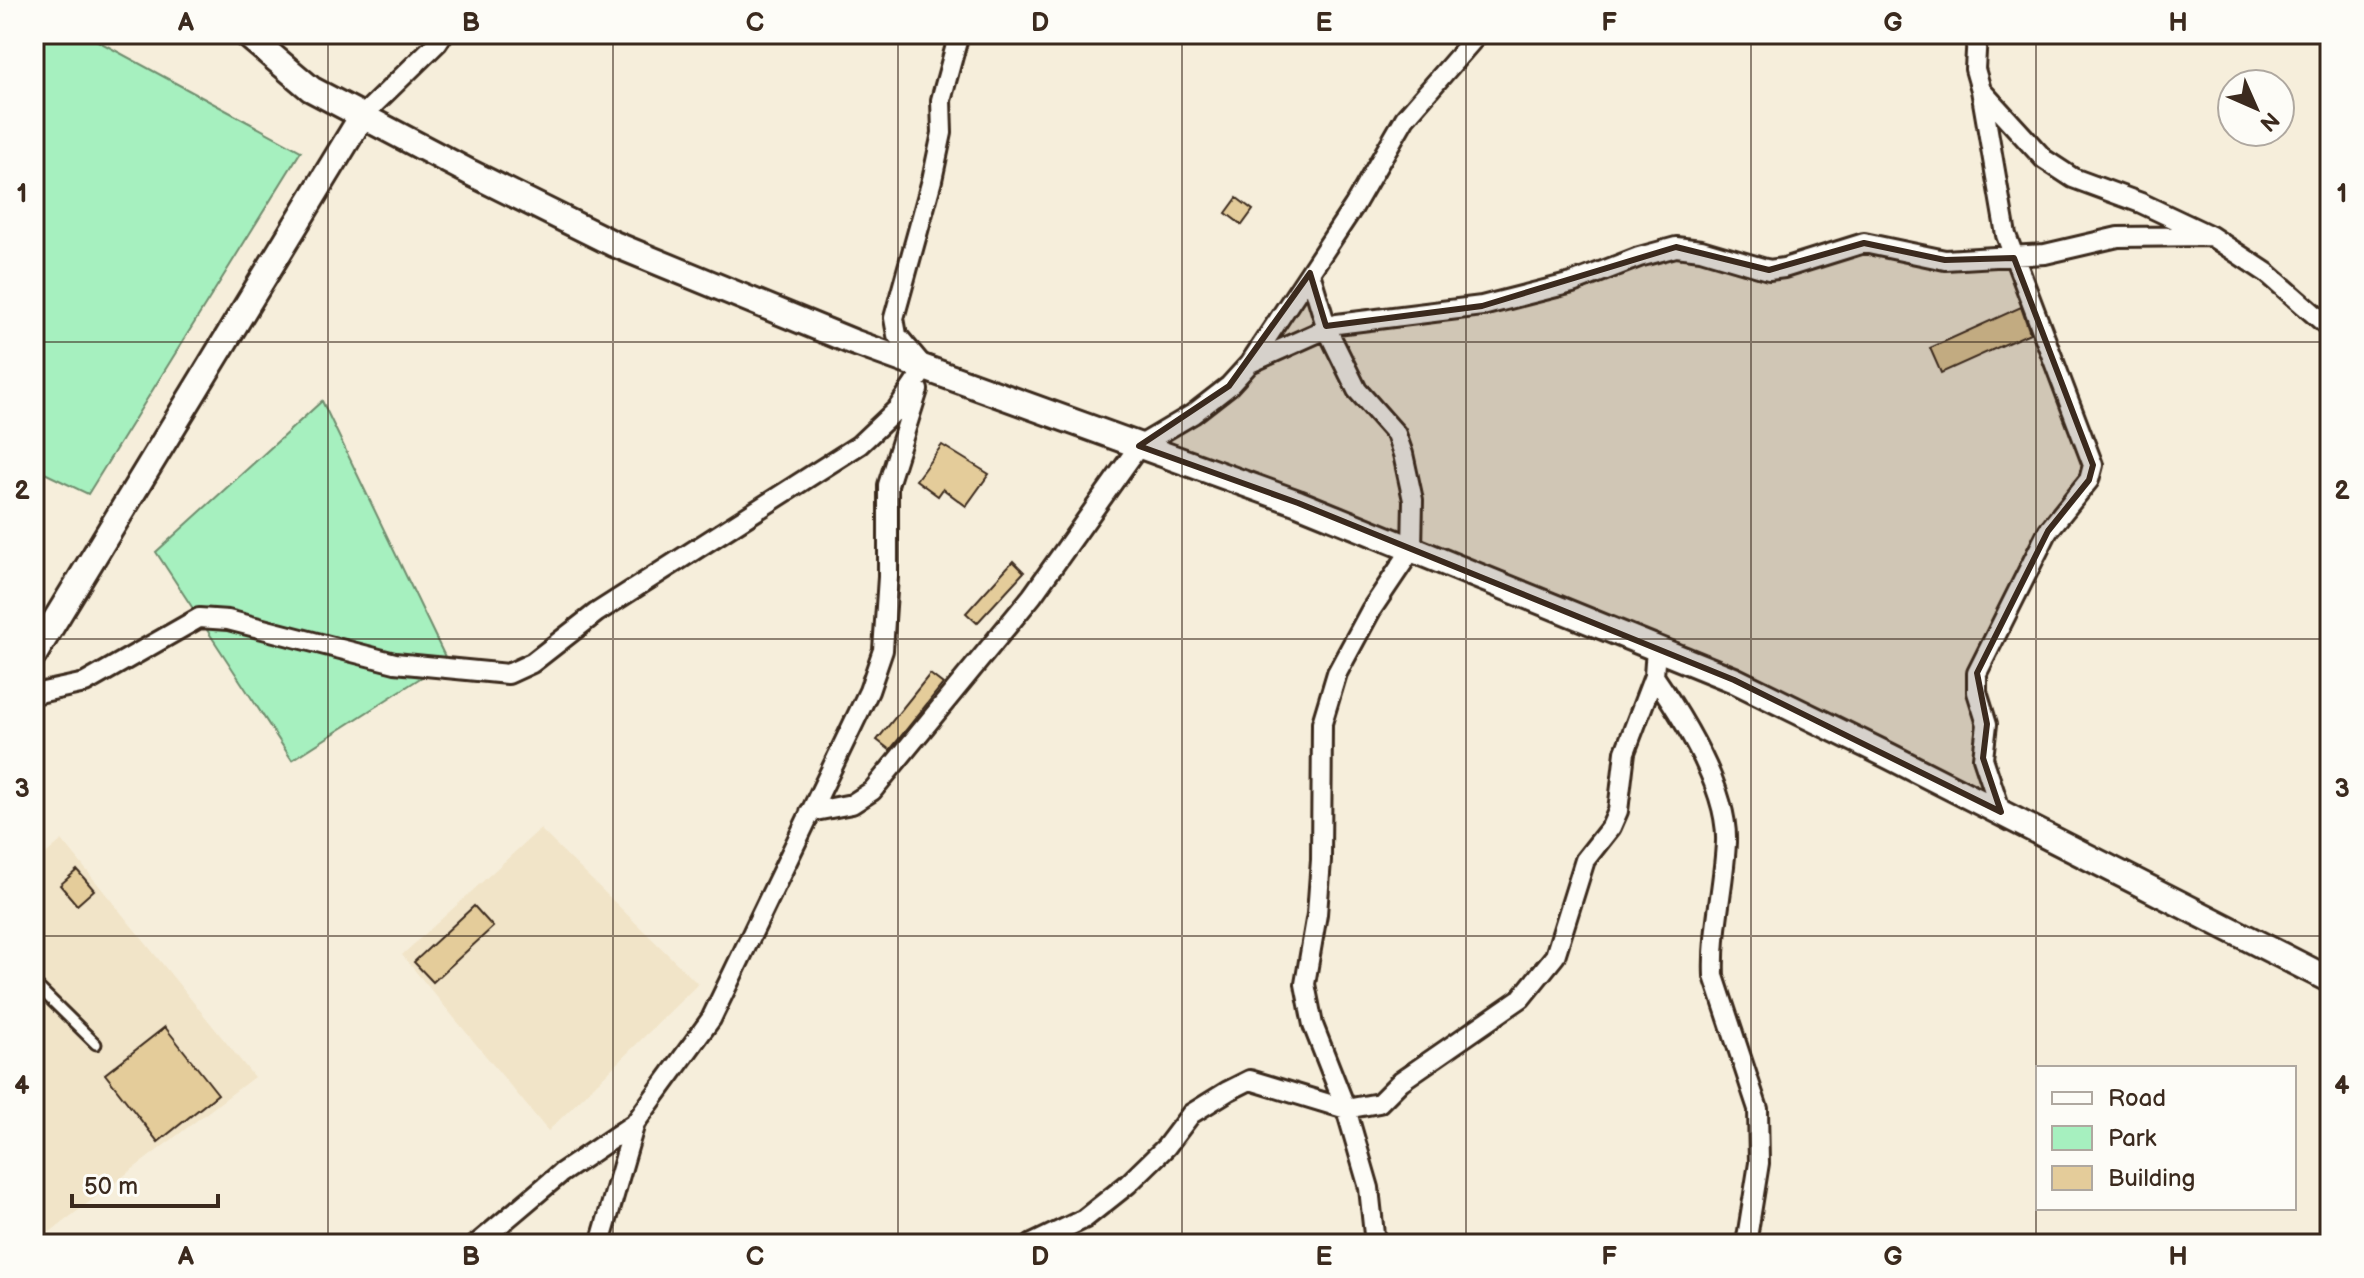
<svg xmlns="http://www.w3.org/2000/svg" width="2364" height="1278" font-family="'Balsamiq Sans',sans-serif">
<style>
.built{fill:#f1e4c8}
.green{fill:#a6f0bf;stroke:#708d6e;stroke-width:2}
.building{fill:#e4cc9a;stroke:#3b2a1e;stroke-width:2}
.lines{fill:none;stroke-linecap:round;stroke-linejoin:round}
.lane-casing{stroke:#3b2a1e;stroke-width:15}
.street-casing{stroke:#3b2a1e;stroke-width:24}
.secondary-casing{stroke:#3b2a1e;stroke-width:30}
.lane{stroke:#fdfcf7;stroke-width:9}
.street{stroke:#fdfcf7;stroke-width:18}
.secondary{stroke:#fdfcf7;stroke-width:24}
.marked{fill:#3b2a1e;fill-opacity:0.2;stroke:#3b2a1e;stroke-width:6;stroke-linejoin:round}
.grid{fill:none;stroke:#3b2a1e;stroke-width:2;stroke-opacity:0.55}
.neatline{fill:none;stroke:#3b2a1e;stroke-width:3}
.grid-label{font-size:26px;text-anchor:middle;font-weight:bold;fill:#3b2a1e}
</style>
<rect width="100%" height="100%" fill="#f6eedb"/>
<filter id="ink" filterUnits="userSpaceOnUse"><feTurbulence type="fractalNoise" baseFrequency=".0125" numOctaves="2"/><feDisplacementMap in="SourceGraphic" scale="16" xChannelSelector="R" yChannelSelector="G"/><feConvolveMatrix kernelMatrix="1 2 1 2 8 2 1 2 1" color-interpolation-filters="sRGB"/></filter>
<g filter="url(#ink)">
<path class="built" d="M540,829L698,984L548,1131L402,955Z
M62,840L254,1077L34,1244V864Z"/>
<path class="green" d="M34,34H85L301,151L88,494L34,468Z
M322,401L447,661L292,760L156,552Z"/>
<path class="building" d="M1237,198L1253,210L1242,225L1226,213Z
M2021,307L2030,333L1941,373L1930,348Z
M942,445L989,474L966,506L943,489L938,496L916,480Z
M1013,561L1024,572L977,623L966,613Z
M930,674L943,684L890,750L877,740Z
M77,870L94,890L77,905L60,885Z
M474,906L493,927L433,982L414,962Z
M165,1027L218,1094L158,1142L105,1074Z"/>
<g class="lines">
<g class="lane-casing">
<path id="lane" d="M34,983L96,1044"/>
</g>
<g class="street-casing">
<path id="street" d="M1977,34L1975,69L1981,90L2044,159L2073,178L2141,203L2211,236L2267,273L2330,328
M1981,90L2006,235L2093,465L2089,480L2048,531L1977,673V692L1987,724L1983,758L2001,812
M362,116L437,43L443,34
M1310,273L1327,329L1357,390L1396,434L1403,454L1413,500L1412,549L1371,610L1337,673L1322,723L1321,860L1317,914L1305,984L1313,1025L1346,1109L1369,1188L1375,1244
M1250,363L1337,324L1482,306L1572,283L1639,257L1676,247L1701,250L1769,270L1784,268L1864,243L1945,260L2045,254L2118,237L2211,236
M923,366L897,335L894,318L932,180L942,133L941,100L959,34
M1656,649L1654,676C1683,718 1728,789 1726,842C1724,887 1712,930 1714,976L1758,1109L1759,1163L1746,1244
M34,694L85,683L199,618L228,620L395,663L508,674L532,663L596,613L859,445L897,409L925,368
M810,812L852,804L872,791L1032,596L1139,446L1193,414L1229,386L1250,363L1354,206L1405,118L1478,34
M477,1244L561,1173L635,1123
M600,1244L635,1123L711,1019L869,691L883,650L888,577V485L918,390
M1032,1244L1084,1219L1128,1184L1166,1147L1191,1114L1228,1091L1250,1080L1346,1109L1379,1103L1401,1081L1521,998L1555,956L1585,860L1611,827L1618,811L1625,752L1654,676"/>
</g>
<g class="secondary-casing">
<path id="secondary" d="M246,34L311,89L471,173L614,244L853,342L1298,503L1734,680L1889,756L2330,980
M34,655L362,116"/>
</g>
<use href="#lane" class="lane"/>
<use href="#street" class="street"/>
<use href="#secondary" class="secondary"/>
</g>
</g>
<path class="marked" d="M1864,243L1945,260L2014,258L2093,465L2089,480L2048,531L1977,673L1987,724L1983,758L2001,812L1734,680L1298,503L1139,446L1229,386L1310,273L1326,326L1482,306L1676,247L1769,270Z"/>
<path class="grid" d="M328,34V1244M613,34V1244M898,34V1244M1182,34V1244M1466,34V1244M1751,34V1244M2036,34V1244M34,342H2330M34,639H2330M34,936H2330"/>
<rect width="2364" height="1278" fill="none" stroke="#fdfcf7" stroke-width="88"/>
<rect x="2036" y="1066" width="260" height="144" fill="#fdfcf7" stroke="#afa8a0" stroke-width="2"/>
<rect x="2052" y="1092" width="40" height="12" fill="#fdfcf7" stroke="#afa8a0" stroke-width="2"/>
<text x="2108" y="1106" font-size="24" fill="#3b2a1e">Road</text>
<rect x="2052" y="1126" width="40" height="24" fill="#a6f0bf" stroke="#afa8a0" stroke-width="2"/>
<text x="2108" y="1146" font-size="24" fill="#3b2a1e">Park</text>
<rect x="2052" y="1166" width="40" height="24" fill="#e4cc9a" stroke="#afa8a0" stroke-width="2"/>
<text x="2108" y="1186" font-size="24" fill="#3b2a1e">Building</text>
<g transform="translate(2256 108) rotate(135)"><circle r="38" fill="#fdfcf7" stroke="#afa8a0" stroke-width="2"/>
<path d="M0-6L14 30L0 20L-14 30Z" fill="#3b2a1e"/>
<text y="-12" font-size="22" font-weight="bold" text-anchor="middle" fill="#3b2a1e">N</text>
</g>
<path d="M72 1194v12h146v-12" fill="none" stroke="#3b2a1e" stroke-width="4"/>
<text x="84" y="1194" font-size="24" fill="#3b2a1e" stroke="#fdfcf7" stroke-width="6" paint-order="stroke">50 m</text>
<rect x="44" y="44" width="2276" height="1190" class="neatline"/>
<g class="grid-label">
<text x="186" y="31">A</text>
<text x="471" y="31">B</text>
<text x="755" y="31">C</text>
<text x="1040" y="31">D</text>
<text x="1324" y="31">E</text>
<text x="1609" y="31">F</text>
<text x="1893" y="31">G</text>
<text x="2178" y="31">H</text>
<text x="22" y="202">1</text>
<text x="2342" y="202">1</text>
<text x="22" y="499">2</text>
<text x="2342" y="499">2</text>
<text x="22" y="797">3</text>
<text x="2342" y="797">3</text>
<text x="22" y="1094">4</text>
<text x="2342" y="1094">4</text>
<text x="186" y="1265">A</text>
<text x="471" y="1265">B</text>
<text x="755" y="1265">C</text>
<text x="1040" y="1265">D</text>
<text x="1324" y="1265">E</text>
<text x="1609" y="1265">F</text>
<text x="1893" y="1265">G</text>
<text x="2178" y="1265">H</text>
</g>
</svg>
